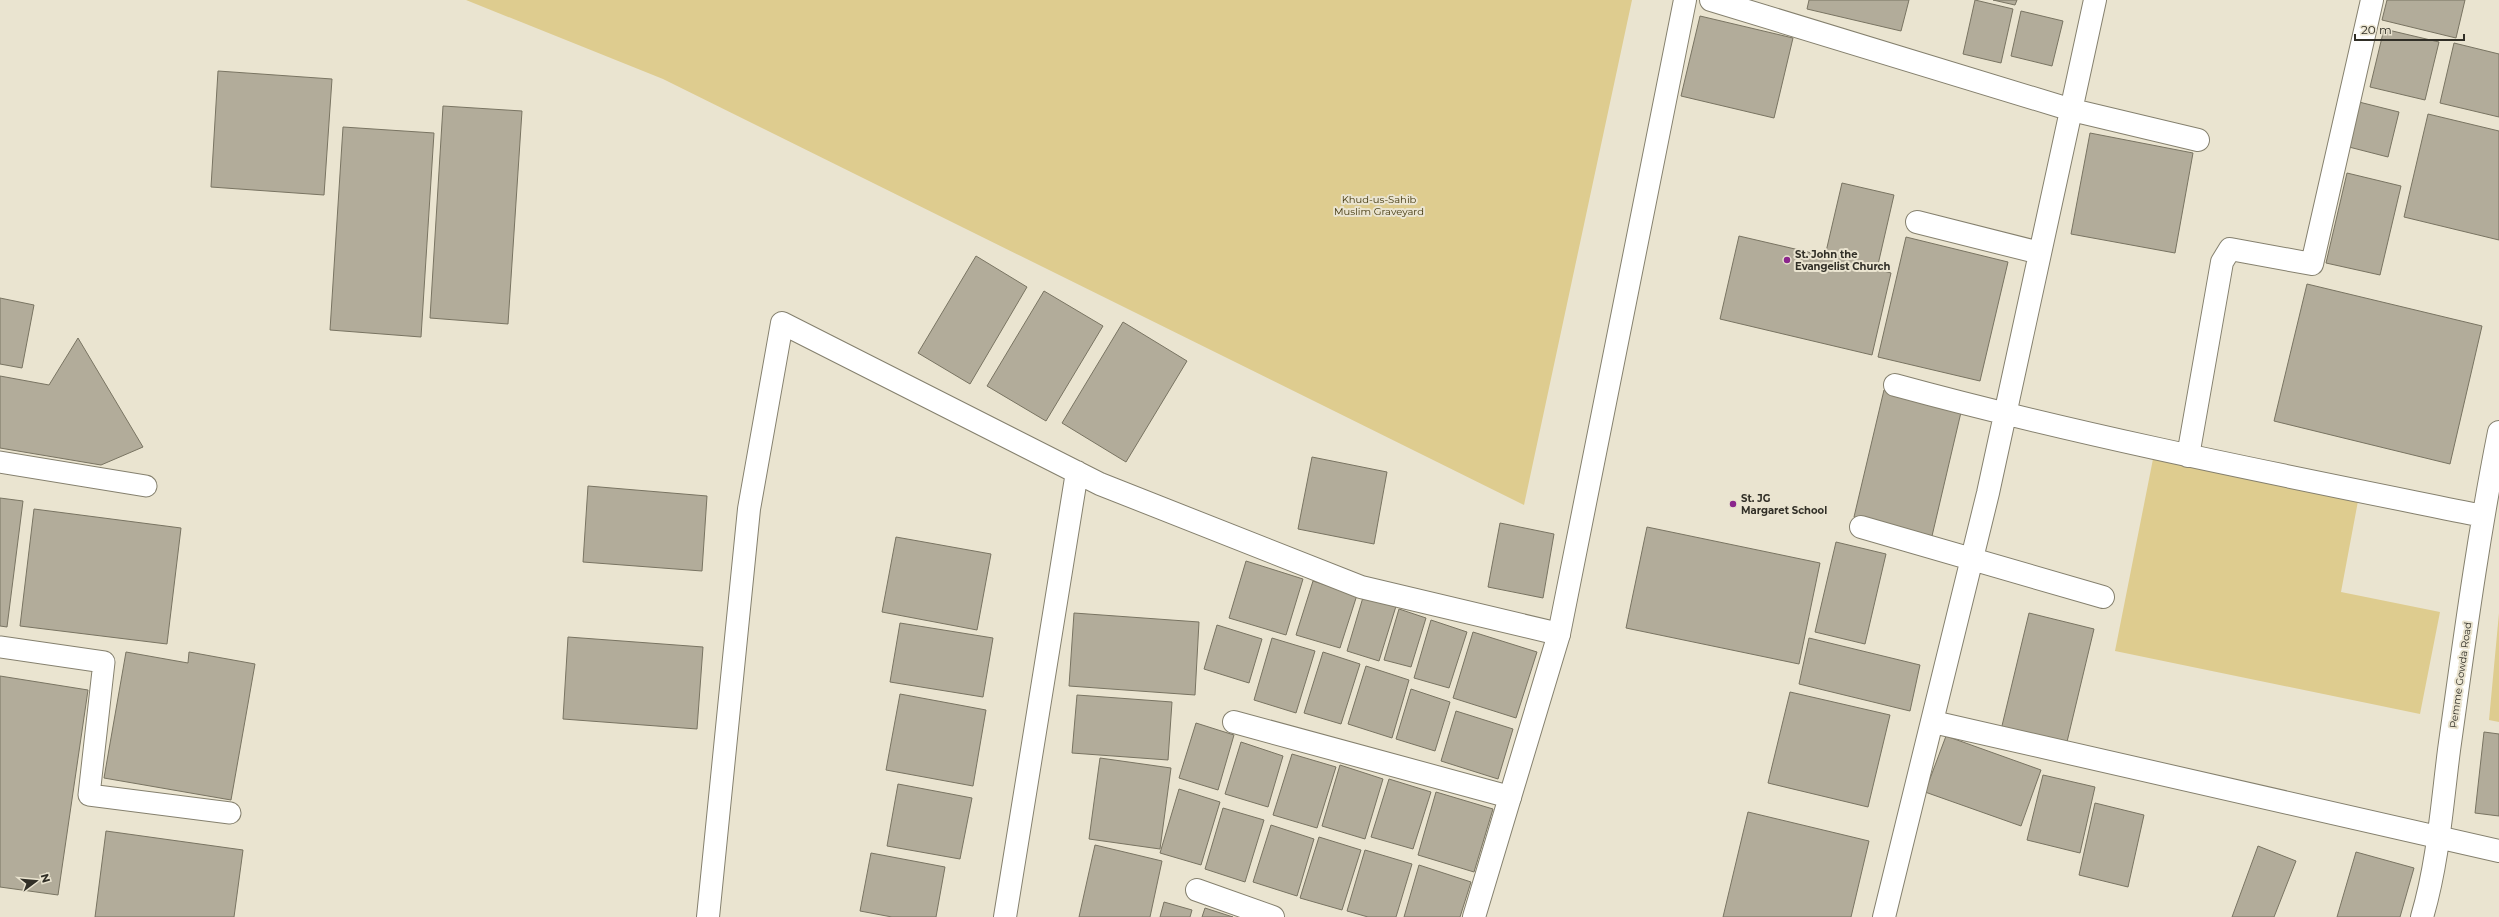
<svg xmlns="http://www.w3.org/2000/svg" width="2499" height="917" font-family="Montserrat,sans-serif">
<style>
.green{fill:#decc8f}
.building{fill:#b2ac9a;stroke:#797462}
.lines{fill:none;stroke-linecap:round;stroke-linejoin:round}
.service-casing{stroke:#85806e;stroke-width:23}
.minor-casing{stroke:#85806e;stroke-width:24}
.tertiary-casing{stroke:#85806e;stroke-width:24}
.service{stroke:#fff;stroke-width:21}
.minor{stroke:#fff;stroke-width:22}
.tertiary{stroke:#fff;stroke-width:22}
.poi-dot{fill:#8b268d;stroke:#eae4d0;stroke-width:1.5}
.labels{text-anchor:middle;stroke-width:4;stroke-linejoin:round;paint-order:stroke}
.park-label{font-size:10px;fill:#42370e;stroke:#eae4d0}
.poi-label{font-size:10px;font-weight:bold;fill:#312f27;stroke:#eae4d0;text-anchor:start}
.street-label{font-size:10px;fill:#312f27;stroke:#eae4d0}
</style>
<rect width="100%" height="100%" fill="#eae4d0"/>
<path class="green" d="M466,0H1632L1524,505L663,79Z
M2153,459L2358,501L2341,592L2440,612L2420,714L2115,651Z
M2499,613V722L2489,720Z"/>
<path class="building" d="M1809,0H1909L1901,31L1807,9Z
M1975,0L2013,9L2001,63L1963,54Z
M1993,0H2017L2015,5Z
M2387,0H2465L2456,38L2382,20Z
M2021,11L2063,21L2052,66L2011,56Z
M1700,16L1793,38L1774,118L1681,96Z
M2384,29L2439,42L2425,100L2370,87Z
M2454,43L2499,54V117L2440,103Z
M218,71L332,79L324,195L211,187Z
M2359,102L2399,112L2388,157L2349,147Z
M443,106L522,111L508,324L430,318Z
M2428,114L2499,131V240L2404,217Z
M343,127L434,133L421,337L330,330Z
M2090,133L2193,153L2175,253L2071,234Z
M2347,173L2401,186L2380,275L2326,263Z
M1842,183L1894,195L1877,269L1891,273L1872,355L1720,319L1739,236L1825,256Z
M1906,237L2008,262L1980,381L1878,357Z
M976,256L1027,287L970,384L918,353Z
M2307,284L2482,326L2450,464L2274,421Z
M1044,291L1103,326L1046,421L987,386Z
M0,298L34,305L22,368L0,364Z
M1123,322L1187,361L1126,462L1062,423Z
M78,338L143,447L101,465L0,448V376L49,385Z
M1884,390L1962,408L1932,536L1854,517Z
M1312,457L1387,472L1374,544L1298,529Z
M588,486L707,496L702,571L583,562Z
M0,498L23,501L7,627L0,626Z
M34,509L181,528L167,644L20,626Z
M1500,523L1554,534L1543,598L1488,587Z
M1647,527L1820,563L1799,664L1626,628Z
M896,537L991,554L977,630L882,612Z
M1836,542L1886,554L1865,644L1815,632Z
M1246,561L1303,579L1286,635L1229,618Z
M1313,581L1357,595L1340,648L1296,635Z
M1364,594L1397,603L1379,661L1347,651Z
M1399,609L1426,618L1411,667L1384,660Z
M1074,613L1199,622L1195,695L1069,686Z
M2029,613L2094,629L2066,746L2001,730Z
M1431,620L1467,632L1449,688L1414,678Z
M900,623L993,638L983,697L890,682Z
M1217,625L1262,639L1249,683L1204,669Z
M1473,632L1537,652L1516,718L1453,698Z
M568,637L703,647L697,729L563,719Z
M1272,638L1315,651L1296,713L1254,700Z
M1809,638L1920,665L1910,711L1799,684Z
M126,652L188,663L189,652L255,664L231,800L104,778Z
M1323,652L1360,664L1341,724L1304,713Z
M1366,666L1409,680L1392,738L1348,724Z
M0,676L88,690L58,895L0,887Z
M1411,689L1450,702L1435,751L1396,739Z
M1790,692L1890,715L1868,807L1768,783Z
M900,694L986,710L973,786L886,770Z
M1077,695L1172,702L1168,760L1072,753Z
M1456,711L1513,729L1498,779L1441,761Z
M1196,723L1234,735L1218,790L1179,778Z
M2484,732L2499,734V816L2475,813Z
M1946,736L2041,770L2021,826L1925,792Z
M1241,742L1283,756L1268,807L1225,794Z
M1292,754L1336,767L1317,828L1273,815Z
M1100,758L1171,768L1160,849L1089,839Z
M1340,765L1383,779L1365,839L1322,826Z
M2043,775L2095,787L2080,853L2027,840Z
M1389,779L1431,792L1413,849L1371,837Z
M898,784L972,798L960,859L887,846Z
M1179,789L1220,802L1201,865L1160,853Z
M1436,792L1493,809L1474,872L1418,855Z
M2095,803L2144,815L2128,887L2079,875Z
M1223,808L1264,820L1245,882L1205,869Z
M1748,812L1869,841L1851,917H1723Z
M1271,825L1314,839L1297,896L1253,882Z
M106,831L243,850L234,917H95Z
M1319,837L1361,850L1342,910L1300,898Z
M1095,845L1162,861L1150,917H1079Z
M2258,846L2296,861L2274,917H2232Z
M1365,850L1412,864L1396,917H1368L1347,911Z
M2356,852L2414,868L2400,917H2337Z
M871,853L945,867L936,917H892L860,911Z
M1419,865L1471,882L1460,917H1404Z
M1164,902L1192,910L1190,917H1160Z
M1205,908L1233,917H1202Z"/>
<g class="lines">
<g class="service-casing">
<path id="service" d="M0,462L146,486
M0,647L104,662L89,795L230,813"/>
</g>
<g class="minor-casing">
<path id="minor" d="M1711,0L2072,110L2198,140
M1917,222L2040,253
M1895,385C2089,438 2286,476 2483,516
M2188,456L2222,262L2230,249L2312,264L2372,0
M1861,527L2103,597
M1234,722L1510,797
M1933,722L2499,851
M1197,890L1273,917
M708,917L749,509L782,323L1100,484L1361,587L1559,634
M1005,917L1077,472
M1884,917L1988,493L2095,0
M2422,917C2438,863 2442,805 2449,750C2464,643 2478,537 2499,432"/>
</g>
<g class="tertiary-casing">
<path id="tertiary" d="M1474,917L1559,634L1685,0"/>
</g>
<use href="#service" class="service"/>
<use href="#minor" class="minor"/>
<use href="#tertiary" class="tertiary"/>
</g>
<g class="poi-dot">
<circle cx="1787" cy="260" r="4"/>
<circle cx="1733" cy="504" r="4"/>
</g>
<g class="labels">
<g class="park-label">
<text x="1379" y="203">Khud-us-Sahib<tspan x="1379" dy="12">Muslim Graveyard</tspan></text>
</g>
<g class="poi-label">
<text x="1795" y="258">St. John the<tspan x="1795" dy="12">Evangelist Church</tspan></text>
<text x="1741" y="502">St. JG<tspan x="1741" dy="12">Margaret School</tspan></text>
</g>
<g class="street-label">
<text transform="translate(2460 675) rotate(-82)" y="4">Pemme Gowda Road</text>
</g>
</g>
<g transform="translate(36 881) rotate(74)" stroke="#eae4d0" stroke-width="3" paint-order="stroke">
<path d="M0-3L7 15L0 10L-7 15Z" fill="#312f27"/>
<text y="-6" font-size="11" font-weight="bold" text-anchor="middle" fill="#312f27">N</text>
</g>
<path d="M2355 34v6h109v-6" fill="none" stroke="#312f27" stroke-width="2"/>
<text x="2361" y="34" font-size="12" fill="#312f27" stroke="#eae4d0" stroke-width="3" paint-order="stroke">20 m</text>
</svg>
